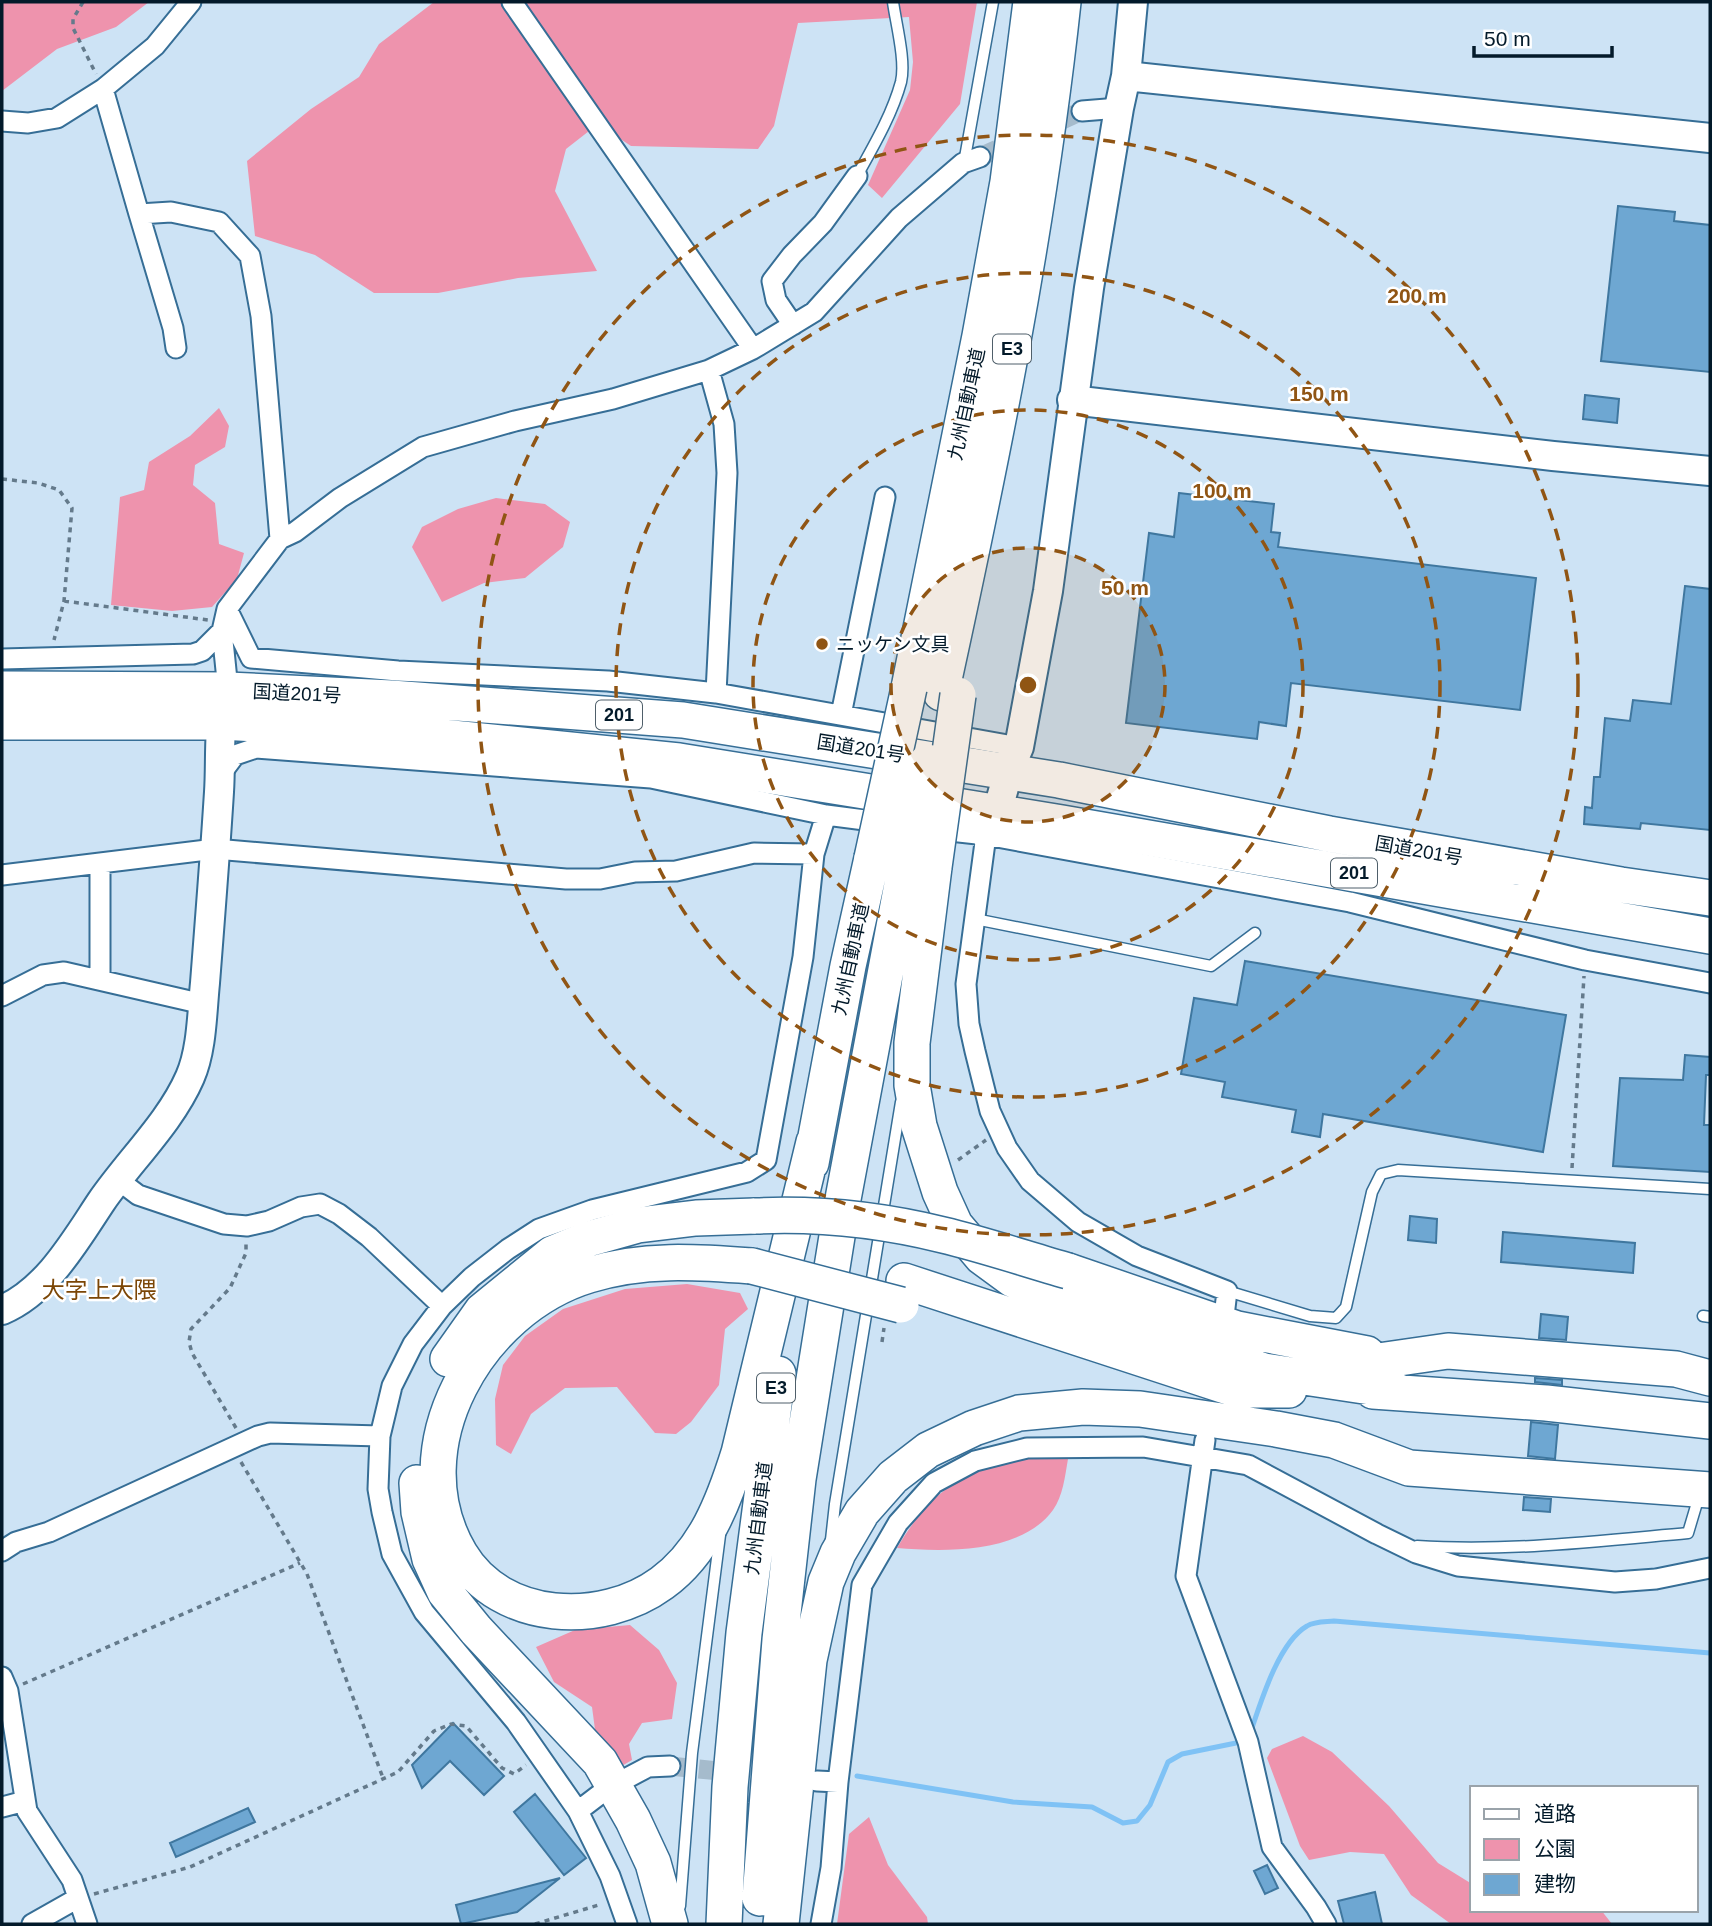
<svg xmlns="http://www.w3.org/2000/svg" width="1712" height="1926" font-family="Arial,'Noto Sans JP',sans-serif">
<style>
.green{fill:#ee93ad}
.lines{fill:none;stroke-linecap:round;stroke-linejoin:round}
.stream{stroke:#7fc2f5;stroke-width:5}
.building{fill:#6ea7d2;stroke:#3f779f;stroke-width:2}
.street-tunnel{stroke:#a5bbcc;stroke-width:19;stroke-dasharray:19 10;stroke-linecap:butt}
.lane-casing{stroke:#366e96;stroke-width:13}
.street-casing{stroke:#366e96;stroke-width:23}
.secondary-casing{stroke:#366e96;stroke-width:32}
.highway-casing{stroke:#366e96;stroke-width:38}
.path{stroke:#647a8b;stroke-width:3.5;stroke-dasharray:5 5;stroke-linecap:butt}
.lane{stroke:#fff;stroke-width:10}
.street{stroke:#fff;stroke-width:19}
.secondary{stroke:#fff;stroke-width:28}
.highway{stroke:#fff;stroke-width:35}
.highway-bridge-casing{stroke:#366e96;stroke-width:38;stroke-linecap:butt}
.highway-bridge{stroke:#fff;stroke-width:35}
.ring{fill:none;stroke:#905514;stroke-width:3.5;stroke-dasharray:12 9}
.poi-dot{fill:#905514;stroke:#fff;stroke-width:2.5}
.labels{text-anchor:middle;stroke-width:5;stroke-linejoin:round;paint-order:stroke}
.shield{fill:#fff;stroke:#4f5f6a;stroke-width:2}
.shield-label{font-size:18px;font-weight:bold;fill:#031a2a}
.street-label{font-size:19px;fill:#031a2a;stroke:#fff}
.poi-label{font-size:19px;fill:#031a2a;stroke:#fff;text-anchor:start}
.quarter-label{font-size:23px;fill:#7b4606;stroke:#fff}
.centre{fill:#905514;stroke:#fff;stroke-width:3.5}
.ring-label{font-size:21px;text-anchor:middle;font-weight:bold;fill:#905514;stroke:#fff;stroke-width:5;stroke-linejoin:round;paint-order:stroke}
</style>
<rect width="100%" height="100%" fill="#cde3f5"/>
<path class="green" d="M2,2H149L116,27L57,49L2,91Z
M434,2H977L960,104L882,198L868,185L910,90L913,62L909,17L798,23L774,126L758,149L631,146L598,124L566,149L555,191L597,271L518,278L438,293H374L315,255L255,236L247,161L311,109L359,77L379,44Z
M219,408L229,426L225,447L195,465L193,485L215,503L219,544L244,553L237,579L212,607L172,611L111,605L120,497L144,490L149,462L190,436Z
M496,498L545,504L570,522L563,547L525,578L484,583L442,602L412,547L422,527L458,509Z
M687,1284L740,1293L748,1309L725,1329L719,1385L691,1422L676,1434L655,1433L617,1387L565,1388L531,1414L511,1454L496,1445L495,1399L503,1365L525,1336L563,1309L625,1289Z
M1031,1458L1068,1459C1065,1476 1063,1496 1053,1510C1021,1554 944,1552 897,1548C919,1511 942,1485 983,1468C997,1462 1016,1461 1031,1458Z
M630,1625L659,1650L677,1683L672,1719L642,1723L629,1744L632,1760L620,1767L596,1737L592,1707L554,1682L536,1647L575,1630Z
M1303,1736L1332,1752L1389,1806L1438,1863L1472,1884V1910H1601L1612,1924H1451L1411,1895L1384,1854L1350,1852L1309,1860L1300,1846L1267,1758L1272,1749Z
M869,1817L888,1865L927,1917L928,1924H837L849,1834Z"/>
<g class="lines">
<path class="stream" d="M1251,1731C1261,1701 1279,1642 1307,1626C1315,1621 1326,1622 1334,1621L1710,1653
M857,1776L1013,1802L1092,1807L1123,1823L1137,1821L1150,1805L1168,1762L1182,1754L1236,1743L1241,1740"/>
</g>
<path class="building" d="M1618,206L1675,212L1674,221L1710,225V372L1601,361Z
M1585,395L1619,399L1617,423L1583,419Z
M1179,493L1274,504L1271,532L1280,533L1278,547L1536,578L1520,710L1291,683L1286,726L1259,722L1257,739L1126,723L1149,533L1174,537Z
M1685,586L1710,589V830L1641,823L1640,829L1584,824L1585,807L1592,808L1594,777H1600L1605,718L1630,721L1633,700L1671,704Z
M1245,961L1566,1015L1543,1152L1323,1114L1320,1137L1292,1132L1296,1110L1222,1097L1225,1082L1181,1074L1194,998L1237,1005Z
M1685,1055L1710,1057V1075H1706L1704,1125H1710V1172L1613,1166L1620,1078L1683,1080Z
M1410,1216L1437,1219L1436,1243L1408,1240Z
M1503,1232L1635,1243L1633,1273L1501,1262Z
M1541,1314L1568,1317L1566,1340L1539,1338Z
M1535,1378L1562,1380V1385L1535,1382Z
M1531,1422L1558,1425L1555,1459L1528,1456Z
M1524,1497L1551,1499L1550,1512L1523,1510Z
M453,1723L504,1776L484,1795L450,1761L422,1788L412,1765Z
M535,1794L586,1858L564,1875L514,1812Z
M248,1808L255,1822L176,1857L170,1843Z
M1267,1865L1278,1888L1265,1894L1254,1871Z
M560,1878L517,1912L461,1924L456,1905Z
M1375,1892L1382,1924H1344L1338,1901Z"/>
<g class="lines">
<path class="street-tunnel" d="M980,157L1082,111
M670,1766L778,1777"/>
<g class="lane-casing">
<path id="lane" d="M964,163L993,2
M857,176C873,147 892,115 901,82C906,61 896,24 893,2
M975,919L1211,966L1255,933
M1227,1291L1310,1316L1336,1318L1346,1307L1372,1192L1381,1174L1398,1170L1710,1189
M1703,1316L1710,1317
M831,1540L835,1504L901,1102
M1417,1546C1507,1552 1599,1541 1688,1533L1699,1496
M680,1906L692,1753L720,1535"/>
</g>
<g class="street-casing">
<path id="street" d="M512,2L753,349
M103,89L139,214L171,212L219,222L250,256L261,316L280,539
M1082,111L1119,108
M2,121L28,123L57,118L103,89L155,46L191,2
M139,214L173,328L176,348
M793,325L776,300L772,281L792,255L823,223L857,176
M709,370L724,424L727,473L716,693
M227,609L251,658L398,671L608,681L716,693L1019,747
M2,659L193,654L202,651L222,631
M228,690L222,631L227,609L280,539L295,532L340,498L423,447L515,421L613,399L709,370L753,349L814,312L899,218L963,163L980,157
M841,715L885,497
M220,775L235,755L256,748L651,778L826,815L888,823
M932,829L986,835L1350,902L1585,960L1710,983
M986,835L966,984L969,1024L975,1051L990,1111L1007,1148L1030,1181L1078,1222L1137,1256L1227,1291L1225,1308
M100,863V979
M2,875L215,849L566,879H600L635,872L676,871L754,853L814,854
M2,996L43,975L64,972L203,1004
M117,1179L138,1195L224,1224L247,1226L269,1221L301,1207L320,1204L339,1214L369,1237L442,1306
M1205,1440L1186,1576L1248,1742L1272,1847L1316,1907L1326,1924
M2,1551L16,1542L49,1532L258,1436L270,1433L380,1436
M2,1677L8,1691L27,1811L72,1880L87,1924
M629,1777L648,1767L670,1766
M817,1781L838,1782
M2,1807L25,1801
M578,1811L599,1795
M32,1924L78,1898
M627,1924L610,1876L578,1811L516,1722L424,1612L392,1554L382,1512L378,1489L380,1436L392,1386L413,1344L442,1306L472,1277L508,1249L539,1229L592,1210L747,1172L766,1160L803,957L814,854L826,815
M821,1924L831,1868L838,1782L862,1585L898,1523L934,1483L975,1461L1027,1448L1143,1447L1248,1465L1377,1534L1416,1553L1458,1566L1615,1582L1656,1579L1710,1568"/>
</g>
<g class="secondary-casing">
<path id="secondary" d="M1126,76L1710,138
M1072,400L1553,456L1710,471
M986,835L997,813L1008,773L1019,747L1048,591L1089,288L1119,108L1126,76L1133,2
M2,1310C47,1291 75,1241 101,1202C129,1161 170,1123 190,1077C202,1050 202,1012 205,983C210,919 215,856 219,792C221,762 218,732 225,703"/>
</g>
<g class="highway-casing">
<path id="highway" d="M909,688L980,336L1008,182L1031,2
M2,689L228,690L391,698L683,720L1059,780L1329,834L1621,885L1710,898
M941,693C991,464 1038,235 1063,2
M2,722H220L393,732L679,761L1062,823L1710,936
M934,867L912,1043V1085L919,1126L940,1192L955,1225L982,1257L1012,1279L1075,1305L1264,1371L1397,1391
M811,1163L848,966L872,858
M752,1266C697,1262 643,1258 589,1275C479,1308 397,1447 460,1554C501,1623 602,1627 662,1583C705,1552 724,1501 739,1453L814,1142
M1068,1271L1237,1329L1367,1354
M904,1281L1238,1390H1289
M448,1359L482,1311L552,1254L588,1239L638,1225L696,1218L755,1216
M1323,1369L1448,1351L1676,1369L1710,1378
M1373,1391L1546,1403L1710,1421
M417,1483L419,1512L430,1559L445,1592L476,1630L600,1762L633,1820L653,1863L670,1924
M760,1898L780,1640L798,1479L843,1199L906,863
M724,1924L730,1787L744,1633L778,1374
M781,1924L809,1660L826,1582L838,1553L862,1512L893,1477L928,1450L974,1428L1019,1413L1083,1407L1140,1409L1276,1429L1334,1440L1409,1468L1710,1490"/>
</g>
<path class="path" d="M83,2L73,19V28L96,74
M2,479L38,483L59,490L72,508L64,601L54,640
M64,601L208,620
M958,1160L986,1140
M1572,1168L1584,976
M882,1342L884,1328
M236,1428L192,1353L189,1342L191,1329L230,1288L246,1253V1244
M241,1462L307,1574L383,1778
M23,1684L300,1563
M94,1894L190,1867L398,1772L434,1731L451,1724L466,1726L502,1768L514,1774L526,1765
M535,1924L602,1904"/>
<use href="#lane" class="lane"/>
<use href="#street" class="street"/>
<use href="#secondary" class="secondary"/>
<use href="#highway" class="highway"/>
<g class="highway-bridge-casing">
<path id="highway-bridge" d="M872,858L909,688
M906,863L927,762
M934,867L958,695
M755,1216C818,1213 882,1220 943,1235C985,1245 1026,1259 1068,1271
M752,1266L901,1305"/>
</g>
<use href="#highway-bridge" class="highway-bridge"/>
</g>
<circle cx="1028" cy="685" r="137" fill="#905514" fill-opacity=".12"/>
<g class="ring">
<circle cx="1028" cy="685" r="137"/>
<circle cx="1028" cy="685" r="275"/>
<circle cx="1028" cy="685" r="412"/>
<circle cx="1028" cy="685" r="550"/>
</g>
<circle class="poi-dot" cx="822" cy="644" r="7"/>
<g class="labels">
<g class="shield">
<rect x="993" y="334.5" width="38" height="29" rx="5"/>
<rect x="596" y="700.5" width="46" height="29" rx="5"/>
<rect x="1331" y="858.5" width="46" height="29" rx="5"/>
<rect x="757" y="1373.5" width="38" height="29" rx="5"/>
</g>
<g class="shield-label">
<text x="1012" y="355">E3</text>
<text x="619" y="721">201</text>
<text x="1354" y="879">201</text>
<text x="776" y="1394">E3</text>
</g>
<g class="street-label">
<text transform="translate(966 404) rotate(-78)" y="7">九州自動車道</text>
<text transform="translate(297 693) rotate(3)" y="7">国道201号</text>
<text transform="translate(861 748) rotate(9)" y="7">国道201号</text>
<text transform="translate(1419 850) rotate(10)" y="7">国道201号</text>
<text transform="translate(850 959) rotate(-78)" y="7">九州自動車道</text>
<text transform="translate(758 1518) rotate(-83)" y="7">九州自動車道</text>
</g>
<g class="poi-label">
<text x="836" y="651">ニッケン文具</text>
</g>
<g class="quarter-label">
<text x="99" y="1298">大字上大隈</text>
</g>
</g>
<circle cx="1028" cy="685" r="10" class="centre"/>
<g class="ring-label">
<text x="1417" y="303">200 m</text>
<text x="1319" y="401">150 m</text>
<text x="1222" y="498">100 m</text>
<text x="1125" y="595">50 m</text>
</g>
<rect width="1712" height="1926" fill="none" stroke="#031a2a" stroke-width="7"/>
<rect x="1470" y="1786" width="228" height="126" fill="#ffffff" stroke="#9aa3aa" stroke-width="2"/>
<rect x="1484" y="1809" width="35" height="10" fill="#ffffff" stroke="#9aa3aa" stroke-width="2"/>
<text x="1534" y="1821" font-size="21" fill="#031a2a">道路</text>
<rect x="1484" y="1839" width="35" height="21" fill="#ee93ad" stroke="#9aa3aa" stroke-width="2"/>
<text x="1534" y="1856" font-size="21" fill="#031a2a">公園</text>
<rect x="1484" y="1874" width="35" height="21" fill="#6ea7d2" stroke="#9aa3aa" stroke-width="2"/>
<text x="1534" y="1891" font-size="21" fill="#031a2a">建物</text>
<path d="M1474 46v10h138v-10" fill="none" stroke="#031a2a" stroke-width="3.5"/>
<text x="1484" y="46" font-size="21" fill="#031a2a" stroke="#ffffff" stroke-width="5" paint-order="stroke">50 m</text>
</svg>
